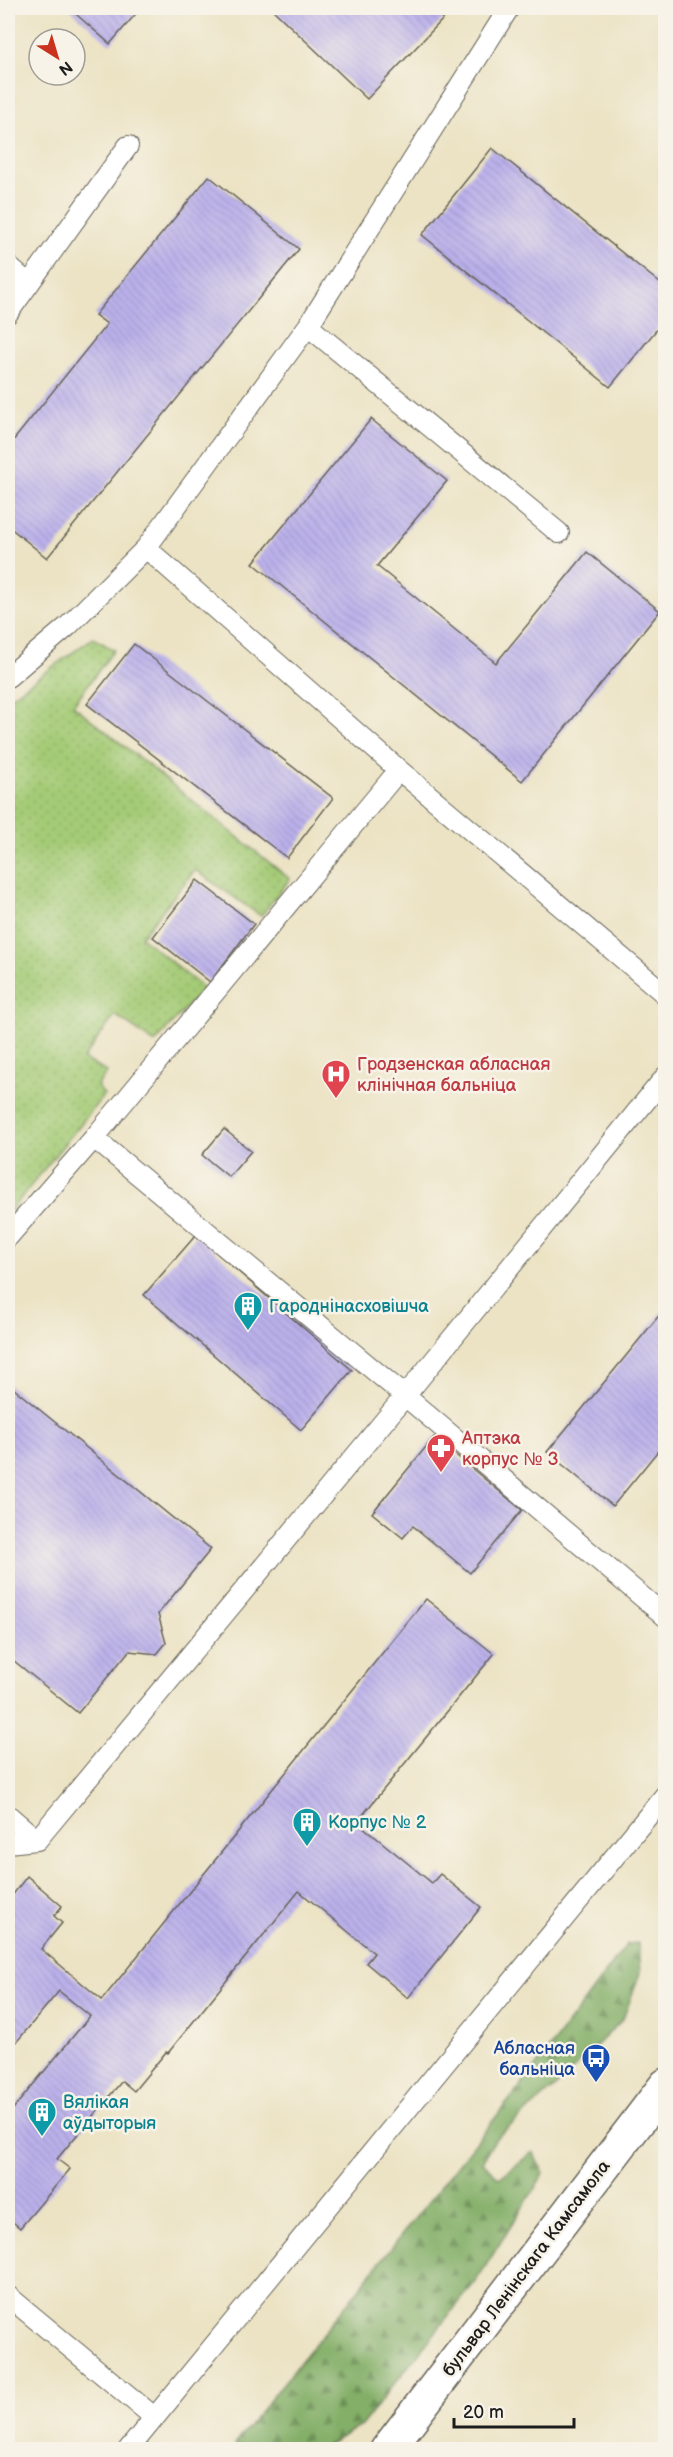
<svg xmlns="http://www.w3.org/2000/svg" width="673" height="2457" font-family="'Balsamiq Sans',sans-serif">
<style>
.grass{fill:url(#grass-dots);stroke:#607449;stroke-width:1.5}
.forest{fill:url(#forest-firs);stroke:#506642;stroke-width:1.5}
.building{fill:url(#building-back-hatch)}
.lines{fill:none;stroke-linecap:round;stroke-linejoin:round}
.service-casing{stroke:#656257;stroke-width:22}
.tertiary-casing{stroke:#656257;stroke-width:36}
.service{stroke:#fff;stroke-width:20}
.tertiary{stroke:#fff;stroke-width:33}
.labels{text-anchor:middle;stroke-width:5;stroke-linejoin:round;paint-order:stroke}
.health-label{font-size:18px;fill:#be3a42;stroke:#f7f3e8;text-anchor:start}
.culture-label{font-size:18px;fill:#0d838f;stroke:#f7f3e8;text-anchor:start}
.transit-label{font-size:18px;fill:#164399;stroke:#f7f3e8;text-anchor:end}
.street-label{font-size:18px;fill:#1c1c1c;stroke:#f7f3e8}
</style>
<defs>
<pattern id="grass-dots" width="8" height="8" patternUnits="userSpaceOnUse" patternTransform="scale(1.5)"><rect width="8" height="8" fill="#a4cb76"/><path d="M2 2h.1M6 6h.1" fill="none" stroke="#8dae66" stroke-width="1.8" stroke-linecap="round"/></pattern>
<pattern id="forest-firs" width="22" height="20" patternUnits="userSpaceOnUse" patternTransform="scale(1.5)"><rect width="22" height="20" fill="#83af67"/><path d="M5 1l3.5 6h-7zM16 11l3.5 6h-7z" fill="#6a8e54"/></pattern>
<pattern id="building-back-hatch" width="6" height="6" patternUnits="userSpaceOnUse" patternTransform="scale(1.5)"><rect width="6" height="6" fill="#bbb1eb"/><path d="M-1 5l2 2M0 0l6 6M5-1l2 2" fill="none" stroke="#a098c9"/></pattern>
</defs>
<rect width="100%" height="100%" fill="#f7f3e8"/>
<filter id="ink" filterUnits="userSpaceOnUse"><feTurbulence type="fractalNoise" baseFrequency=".0167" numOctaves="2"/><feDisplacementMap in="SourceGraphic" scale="12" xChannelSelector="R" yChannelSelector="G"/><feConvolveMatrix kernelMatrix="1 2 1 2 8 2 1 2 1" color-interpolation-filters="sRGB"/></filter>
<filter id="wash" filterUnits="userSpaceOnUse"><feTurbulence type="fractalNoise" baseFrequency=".008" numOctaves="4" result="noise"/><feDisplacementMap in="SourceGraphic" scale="24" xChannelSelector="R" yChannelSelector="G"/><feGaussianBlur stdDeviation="1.35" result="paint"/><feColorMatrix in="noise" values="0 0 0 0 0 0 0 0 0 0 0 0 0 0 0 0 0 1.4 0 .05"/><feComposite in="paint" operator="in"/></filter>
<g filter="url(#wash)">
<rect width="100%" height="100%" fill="#ece3c4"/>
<path class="grass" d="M93,638L114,650L73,705L290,879L261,916L195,870L141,937L203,988L155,1043L115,1015L83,1059L107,1072L97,1086L104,1095L8,1214V699Z"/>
<path class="forest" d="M638,1943L640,1973L623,2019L552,2090L494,2140L483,2162L499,2178L533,2152L544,2174L476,2281L361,2426L320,2449L234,2445L531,2073L627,1944Z"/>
<g id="blocks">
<path class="building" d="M69,8H138L140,9L110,44Z
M271,8H433L444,18L367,99Z
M492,148L666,288V318L610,387L422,235Z
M209,176L299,249L47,558L8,526V447L107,324L95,315Z
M371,419L447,481L377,566L496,663L587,552L660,611L522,781L253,563Z
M134,644L333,798L287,858L87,704Z
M197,880L254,924L210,982L153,937Z
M224,1129L251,1151L229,1177L202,1155Z
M196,1235L352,1370L301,1430L144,1295Z
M666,1307V1441L613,1506L547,1452Z
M8,1384L211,1549L158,1614L166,1643L157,1654L129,1651L78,1713L8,1656Z
M434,1437L522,1510L470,1573L413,1526L403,1538L372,1513Z
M426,1599L494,1654L357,1822L432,1883L440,1874L481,1907L408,1998L366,1963L374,1953L299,1891L168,2053L166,2052L134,2091L122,2081L57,2159L70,2169L20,2228L8,2218V2115L90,2016L59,1991L9,2051L8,2050V1901L27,1876L62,1906L54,1916L62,1923L41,1949L102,2000Z"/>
</g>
</g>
<g filter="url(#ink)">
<use href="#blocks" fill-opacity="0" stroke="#656257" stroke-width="1.5"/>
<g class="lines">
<g class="service-casing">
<path id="service" d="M8,266L29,284
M8,313L128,146
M308,326L559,533
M146,548L399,770L666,995
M8,677L68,626L146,548L308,326L509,8
M94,1138L405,1396L666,1617
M8,1237L94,1138L399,770
M8,1815L37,1840
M8,1843L37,1840L405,1396L666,1076
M8,2296L154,2417
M128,2450L666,1794"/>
</g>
<g class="tertiary-casing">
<path id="tertiary" d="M387,2450L666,2085"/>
</g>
<use href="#service" class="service"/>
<use href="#tertiary" class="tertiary"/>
</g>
</g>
<defs>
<g id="hospital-pin" transform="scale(1.5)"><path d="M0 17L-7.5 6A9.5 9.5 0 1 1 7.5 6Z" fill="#e0444e" stroke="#f7f3e8"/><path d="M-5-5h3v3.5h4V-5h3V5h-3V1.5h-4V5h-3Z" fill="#fff"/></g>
<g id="building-pin" transform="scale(1.5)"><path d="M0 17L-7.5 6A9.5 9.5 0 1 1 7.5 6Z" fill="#0f9aa8" stroke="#f7f3e8"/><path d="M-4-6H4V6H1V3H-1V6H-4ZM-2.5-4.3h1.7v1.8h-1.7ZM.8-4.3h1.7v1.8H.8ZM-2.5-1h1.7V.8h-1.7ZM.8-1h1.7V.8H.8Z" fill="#fff"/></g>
<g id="pharmacy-pin" transform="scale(1.5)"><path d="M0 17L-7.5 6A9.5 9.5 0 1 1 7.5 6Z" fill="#e0444e" stroke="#f7f3e8"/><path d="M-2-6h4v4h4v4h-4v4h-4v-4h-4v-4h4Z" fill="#fff"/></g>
<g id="bus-pin" transform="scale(1.5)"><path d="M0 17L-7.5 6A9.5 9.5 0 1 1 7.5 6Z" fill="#1a4fb4" stroke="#f7f3e8"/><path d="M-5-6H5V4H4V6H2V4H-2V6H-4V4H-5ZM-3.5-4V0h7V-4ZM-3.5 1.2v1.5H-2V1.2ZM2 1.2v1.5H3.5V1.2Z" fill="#fff"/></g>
</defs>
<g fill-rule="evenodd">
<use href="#hospital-pin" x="336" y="1074"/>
<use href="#building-pin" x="248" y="1306"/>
<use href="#pharmacy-pin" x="441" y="1448"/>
<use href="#building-pin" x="307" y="1822"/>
<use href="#bus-pin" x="596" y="2058"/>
<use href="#building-pin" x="42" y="2112"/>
</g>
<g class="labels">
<g class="health-label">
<text x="357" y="1070">Гродзенская абласная<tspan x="357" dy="21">клінічная бальніца</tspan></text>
<text x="462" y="1444">Аптэка<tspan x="462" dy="21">корпус № 3</tspan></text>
</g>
<g class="culture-label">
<text x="269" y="1312">Гароднінасховішча</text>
<text x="328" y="1828">Корпус № 2</text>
<text x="63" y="2108">Вялікая<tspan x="63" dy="21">аўдыторыя</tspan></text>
</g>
<g class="transit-label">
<text x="575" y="2054">Абласная<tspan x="575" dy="21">бальніца</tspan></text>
</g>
<g class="street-label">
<text transform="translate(526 2268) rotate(-53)" y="6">бульвар Ленінскага Камсамола</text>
</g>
</g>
<rect width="673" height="2457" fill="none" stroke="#f7f3e8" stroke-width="30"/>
<g transform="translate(57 57) rotate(143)"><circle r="28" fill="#f7f3e8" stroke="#9f9d96" stroke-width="1.5"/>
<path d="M0-4.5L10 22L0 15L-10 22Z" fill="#c8321e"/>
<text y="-9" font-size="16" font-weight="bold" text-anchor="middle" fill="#1c1c1c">N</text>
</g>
<path d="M454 2418v9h120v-9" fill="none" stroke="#1c1c1c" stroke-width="3"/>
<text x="463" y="2418" font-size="18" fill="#1c1c1c" stroke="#f7f3e8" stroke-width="4.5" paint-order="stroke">20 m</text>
</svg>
